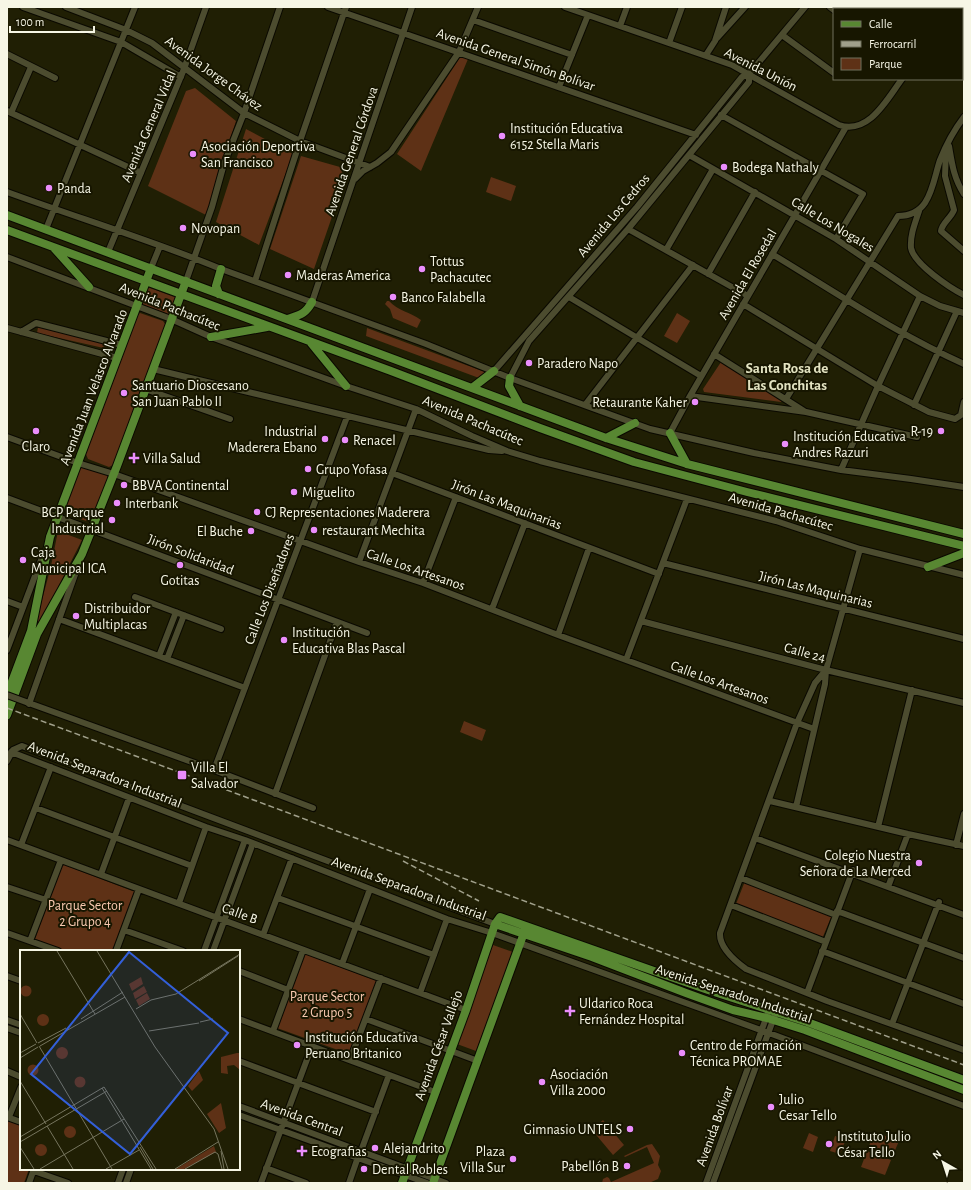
<svg xmlns="http://www.w3.org/2000/svg" width="971" height="1190" font-family="'Alegreya Sans',sans-serif">
<style>
.green{fill:#5e3116}
.lines{fill:none;stroke-linecap:round;stroke-linejoin:round}
.minor-casing{stroke:#0a0900;stroke-width:8}
.major-casing{stroke:#0a0900;stroke-width:10}
.minor{stroke:#4c4c2f;stroke-width:6}
.major{stroke:#588732;stroke-width:8}
.rail{stroke:#a0a08b;stroke-width:1.5;stroke-dasharray:6 3;stroke-linecap:butt}
.minor-bridge-casing{stroke:#0a0900;stroke-width:8;stroke-linecap:butt}
.minor-bridge{stroke:#4c4c2f;stroke-width:6}
.poi-dot{fill:#eb8dfc;stroke:#171600;stroke-width:1.5}
.labels{text-anchor:middle;stroke-width:4;stroke-linejoin:round;paint-order:stroke}
.street-label{font-size:14px;fill:#f6f6e5;stroke:#171600}
.poi-label{font-size:14px;fill:#f6f6e5;stroke:#171600;text-anchor:start}
.park-label{font-size:14px;fill:#f8c8af;stroke:#171600}
.neighbourhood-label{font-size:15px;font-weight:bold;fill:#e3e3c1;stroke:#171600}
.inset-road{fill:none;stroke:#76755e;stroke-width:1}
.view{fill:#335fd9;fill-opacity:0.15;stroke:#335fd9;stroke-width:2}
.inset-edge{fill:none;stroke:#f6f6e5;stroke-width:2}
</style>
<rect width="100%" height="100%" fill="#201f04"/>
<path class="green" d="M461,56L468,59L421,171L397,154Z
M195,88L236,121L206,215L148,186L186,91Z
M246,129L293,154L259,245L216,222Z
M301,156L340,167L345,179L314,269L270,249Z
M491,177L516,186L511,201L486,192Z
M147,287L177,298L170,316L140,305Z
M387,301H389C398,311 410,312 421,320L417,328L393,318L390,309L385,304Z
M140,313L163,321L165,324V328L115,464L109,467L88,459L85,452L137,315Z
M677,313L690,321L677,343L664,336Z
M38,327L109,344L108,349L37,333Z
M367,328L485,372L479,378L366,336Z
M721,362L783,399L781,402L704,392L703,389Z
M82,466L107,474L108,479L92,521L89,522L66,514L64,510L78,469Z
M58,531L82,540L32,638L51,566Z
M464,721L486,730L482,741L460,732Z
M62,864L135,892L113,951H67L35,939Z
M745,881L832,915L822,939L736,904Z
M493,945L513,952L476,1051L457,1044Z
M305,954L377,981L349,1054L277,1028Z
M7,1119L21,1124V1169H29L24,1183H7Z
M603,1120L624,1145L613,1155L592,1130Z
M875,1132L899,1141L893,1155L869,1146Z
M809,1133L818,1137L813,1152L803,1148Z
M835,1136L846,1139L840,1154L830,1151Z
M652,1144L660,1156L658,1165L661,1171L658,1179L649,1183H602L603,1179L607,1177L609,1178L611,1182L654,1163L647,1147L625,1157L624,1156L647,1145Z
M867,1151L891,1160L885,1175L861,1167Z"/>
<g class="lines">
<g class="minor-casing">
<path id="minor" d="M23,7L121,42L181,77
M66,7L126,30L152,43L244,113L300,141L370,167
M328,7L696,135
M565,7L732,65L839,125C869,135 887,99 902,79
M830,7L834,10
M914,9L918,7
M473,20L572,55
M962,25L964,22
M620,26L627,7
M782,35L834,73
M717,38L745,7
M669,43L682,7
M7,54L55,78
M706,55L715,41L726,7
M749,74L805,7
M559,87L588,15
M7,111L141,173
M11,113L31,67
M721,115L863,194L836,239
M949,146C952,164 954,179 964,194
M946,151L945,176L954,210C951,218 942,223 941,231L964,251
M689,155L836,239L920,296L940,306L964,313
M355,179L363,171L377,163L391,152L459,52L478,7
M7,192C78,218 151,240 221,269L426,344L510,378L650,429L754,453L841,470L911,479L964,487
M919,211C915,223 910,235 911,248C914,264 950,288 964,295
M46,229L135,7
M628,229L748,296
M666,250L713,169
M108,252L184,69L206,7
M772,254C835,292 897,334 964,364
M7,257L171,319L211,337L346,386L416,409L472,436L507,451L540,461L776,521L860,549L964,575
M151,268L160,246
M708,274L755,192
M186,281L212,207L224,164L244,113L280,7
M255,281L300,141L346,7
M569,297L701,376
M312,302L412,7
M743,304L878,386L929,412L955,419L961,415L964,402
M7,328L117,358
M21,332L36,323L122,345
M714,354L804,411
M153,369L489,450L502,451
M494,371L637,207L742,77L749,74V82L628,229L529,341L510,378
M145,389L230,419
M690,396L806,412L917,437
M786,399L898,216C931,216 932,184 940,160C946,145 954,130 964,117
M585,405L693,265
M914,405L957,311
M670,433L690,396L846,127
M7,437L78,463L114,474L359,562L423,583L558,635L814,729
M841,470L878,386L920,296
M392,473L659,574
M7,498L367,633
M359,562L416,409
M663,563L964,639
M423,583L456,497
M135,597L221,629
M7,601L23,607
M492,609L525,523
M59,619L245,688
M641,621L826,670L964,703
M558,635L589,548
M7,650L44,552
M159,656L176,612
M167,659L184,615
M626,660L687,499
M826,670L815,683L797,723L720,933C719,948 735,961 746,969L827,1001L964,1050
M26,702L214,770L313,808
M29,704L77,569
M11,752L206,827L245,840L447,919L492,933L769,1033L964,1106
M7,761L13,750L22,746L495,924
M214,770L347,417
M275,794L337,622
M770,801L908,834L964,846
M796,807L825,684L826,670L860,549
M36,808L192,866
M878,827L912,690
M755,838L964,915
M7,840L466,1010
M21,845L51,767
M956,845L964,814
M101,874L129,798
M741,878L836,915
M7,887L46,900
M888,887L908,834
M278,898L434,955
M179,903L206,827
M731,905L826,942
M837,911L964,958
M124,930L183,951
M7,933L58,951
M263,935L292,858
M30,941L61,860
M116,951L139,889
M204,951L245,840
M213,951L253,843
M822,951L964,1004
M342,964L370,889
M239,971L288,990
M7,976L21,981
M420,993L447,919
M807,993L853,870
M239,1019L435,1092
M366,1019L478,1061
M7,1020L21,1025
M892,1024L939,902
M7,1028L21,1033
M273,1031L303,950
M350,1060L381,978
M239,1061L376,1112
M7,1071L21,1077
M239,1106L446,1183
M239,1115L427,1183
M7,1117L21,1122
M9,1117L21,1087
M361,1151L389,1075
M266,1168L306,1183
M34,1171L68,1183
M29,1183L34,1169
M118,1183L123,1169
M126,1183L131,1169
M261,1183L312,1046
M349,1183L358,1157
M706,1183L769,1010
M713,1183L776,1012"/>
</g>
<g class="major-casing">
<path id="major" d="M7,215L606,438L687,464L964,534
M7,230L391,371L540,428L634,462L747,492L964,546
M54,248L89,287
M219,294L216,286L221,269
M287,319C299,315 305,315 312,302
M211,337L267,327
M311,343L346,386
M510,378L509,386L520,406
M472,388L494,371
M670,433L687,464
M606,438L635,423
M928,567L964,553
M7,695L31,631L50,537L151,268
M7,715L37,634L82,554L117,466L186,281
M495,924L592,957L686,993L733,1010L767,1018L805,1030L964,1090
M402,1183L466,1010L495,924L500,917L708,990L807,1022L964,1080
M433,1183L525,930"/>
</g>
<use href="#minor" class="minor"/>
<use href="#major" class="major"/>
<path class="rail" d="M7,708L964,1065
M403,861L479,901"/>
<g class="minor-bridge-casing">
<path id="minor-bridge" d="M7,695L26,702"/>
</g>
<use href="#minor-bridge" class="minor-bridge"/>
</g>
<g class="poi-dot">
<circle cx="502" cy="136" r="4"/>
<circle cx="193" cy="154" r="4"/>
<circle cx="724" cy="167" r="4"/>
<circle cx="49" cy="188" r="4"/>
<circle cx="183" cy="228" r="4"/>
<circle cx="422" cy="269" r="4"/>
<circle cx="288" cy="275" r="4"/>
<circle cx="393" cy="297" r="4"/>
<circle cx="529" cy="363" r="4"/>
<circle cx="124" cy="393" r="4"/>
<circle cx="695" cy="402" r="4"/>
<circle cx="36" cy="431" r="4"/>
<circle cx="941" cy="431" r="4"/>
<circle cx="325" cy="439" r="4"/>
<circle cx="345" cy="440" r="4"/>
<circle cx="785" cy="444" r="4"/>
<path d="M132 452h4v4h4v4h-4v4h-4v-4h-4v-4h4z"/>
<circle cx="308" cy="469" r="4"/>
<circle cx="124" cy="485" r="4"/>
<circle cx="294" cy="492" r="4"/>
<circle cx="117" cy="503" r="4"/>
<circle cx="257" cy="512" r="4"/>
<circle cx="112" cy="520" r="4"/>
<circle cx="314" cy="530" r="4"/>
<circle cx="251" cy="531" r="4"/>
<circle cx="23" cy="560" r="4"/>
<circle cx="180" cy="565" r="4"/>
<circle cx="76" cy="616" r="4"/>
<circle cx="284" cy="640" r="4"/>
<rect x="177" y="770" width="10" height="10" rx="2"/>
<circle cx="919" cy="863" r="4"/>
<path d="M568 1005h4v4h4v4h-4v4h-4v-4h-4v-4h4z"/>
<circle cx="297" cy="1045" r="4"/>
<circle cx="682" cy="1053" r="4"/>
<circle cx="542" cy="1082" r="4"/>
<circle cx="771" cy="1107" r="4"/>
<circle cx="630" cy="1129" r="4"/>
<circle cx="829" cy="1144" r="4"/>
<circle cx="375" cy="1148" r="4"/>
<path d="M300 1145h4v4h4v4h-4v4h-4v-4h-4v-4h4z"/>
<circle cx="513" cy="1159" r="4"/>
<circle cx="627" cy="1166" r="4"/>
<circle cx="364" cy="1169" r="4"/>
</g>
<g class="labels">
<g class="street-label">
<text transform="translate(516 59) rotate(19)" y="5">Avenida General Simón Bolívar</text>
<text transform="translate(761 69) rotate(27)" y="5">Avenida Unión</text>
<text transform="translate(214 73) rotate(36)" y="5">Avenida Jorge Chávez</text>
<text transform="translate(148 126) rotate(-67)" y="5">Avenida General Vidal</text>
<text transform="translate(351 151) rotate(-71)" y="5">Avenida General Córdova</text>
<text transform="translate(613 215) rotate(-50)" y="5">Avenida Los Cedros</text>
<text transform="translate(833 224) rotate(31)" y="5">Calle Los Nogales</text>
<text transform="translate(747 274) rotate(-60)" y="5">Avenida El Rosedal</text>
<text transform="translate(170 306) rotate(22)" y="5">Avenida Pachacútec</text>
<text transform="translate(93 387) rotate(-69)" y="5">Avenida Juan Velasco Alvarado</text>
<text transform="translate(473 420) rotate(23)" y="5">Avenida Pachacútec</text>
<text transform="translate(507 504) rotate(21)" y="5">Jirón Las Maquinarias</text>
<text transform="translate(781 511) rotate(16)" y="5">Avenida Pachacútec</text>
<text transform="translate(191 554) rotate(21)" y="5">Jirón Solidaridad</text>
<text transform="translate(416 569) rotate(19)" y="5">Calle Los Artesanos</text>
<text transform="translate(269 589) rotate(-69)" y="5">Calle Los Diseñadores</text>
<text transform="translate(816 589) rotate(14)" y="5">Jirón Las Maquinarias</text>
<text transform="translate(805 652) rotate(15)" y="5">Calle 24</text>
<text transform="translate(720 682) rotate(20)" y="5">Calle Los Artesanos</text>
<text transform="translate(105 774) rotate(21)" y="5">Avenida Separadora Industrial</text>
<text transform="translate(409 888) rotate(20)" y="5">Avenida Separadora Industrial</text>
<text transform="translate(240 913) rotate(20)" y="5">Calle B</text>
<text transform="translate(734 993) rotate(18)" y="5">Avenida Separadora Industrial</text>
<text transform="translate(438 1045) rotate(-70)" y="5">Avenida César Vallejo</text>
<text transform="translate(302 1117) rotate(20)" y="5">Avenida Central</text>
<text transform="translate(714 1126) rotate(-70)" y="5">Avenida Bolívar</text>
</g>
<g class="poi-label">
<text x="510" y="133">Institución Educativa<tspan x="510" dy="16">6152 Stella Maris</tspan></text>
<text x="201" y="151">Asociación Deportiva<tspan x="201" dy="16">San Francisco</tspan></text>
<text x="732" y="172">Bodega Nathaly</text>
<text x="57" y="193">Panda</text>
<text x="191" y="233">Novopan</text>
<text x="430" y="266">Tottus<tspan x="430" dy="16">Pachacutec</tspan></text>
<text x="296" y="280">Maderas America</text>
<text x="401" y="302">Banco Falabella</text>
<text x="537" y="368">Paradero Napo</text>
<text x="132" y="390">Santuario Dioscesano<tspan x="132" dy="16">San Juan Pablo II</tspan></text>
<text x="687" y="407" text-anchor="end">Retaurante Kaher</text>
<text x="317" y="436" text-anchor="end">Industrial<tspan x="317" dy="16">Maderera Ebano</tspan></text>
<text x="933" y="436" text-anchor="end">R-19</text>
<text x="793" y="441">Institución Educativa<tspan x="793" dy="16">Andres Razuri</tspan></text>
<text x="353" y="445">Renacel</text>
<text x="36" y="451" text-anchor="middle">Claro</text>
<text x="143" y="463">Villa Salud</text>
<text x="316" y="474">Grupo Yofasa</text>
<text x="132" y="490">BBVA Continental</text>
<text x="302" y="497">Miguelito</text>
<text x="125" y="508">Interbank</text>
<text x="104" y="517" text-anchor="end">BCP Parque<tspan x="104" dy="16">Industrial</tspan></text>
<text x="265" y="517">CJ Representaciones Maderera</text>
<text x="322" y="535">restaurant Mechita</text>
<text x="243" y="536" text-anchor="end">El Buche</text>
<text x="31" y="557">Caja<tspan x="31" dy="16">Municipal ICA</tspan></text>
<text x="180" y="585" text-anchor="middle">Gotitas</text>
<text x="84" y="613">Distribuidor<tspan x="84" dy="16">Multiplacas</tspan></text>
<text x="292" y="637">Institución<tspan x="292" dy="16">Educativa Blas Pascal</tspan></text>
<text x="191" y="772">Villa El<tspan x="191" dy="16">Salvador</tspan></text>
<text x="911" y="860" text-anchor="end">Colegio Nuestra<tspan x="911" dy="16">Señora de La Merced</tspan></text>
<text x="579" y="1008">Uldarico Roca<tspan x="579" dy="16">Fernández Hospital</tspan></text>
<text x="305" y="1042">Institución Educativa<tspan x="305" dy="16">Peruano Britanico</tspan></text>
<text x="690" y="1050">Centro de Formación<tspan x="690" dy="16">Técnica PROMAE</tspan></text>
<text x="550" y="1079">Asociación<tspan x="550" dy="16">Villa 2000</tspan></text>
<text x="779" y="1104">Julio<tspan x="779" dy="16">Cesar Tello</tspan></text>
<text x="622" y="1134" text-anchor="end">Gimnasio UNTELS</text>
<text x="837" y="1141">Instituto Julio<tspan x="837" dy="16">César Tello</tspan></text>
<text x="383" y="1153">Alejandrito</text>
<text x="311" y="1156">Ecografias</text>
<text x="505" y="1156" text-anchor="end">Plaza<tspan x="505" dy="16">Villa Sur</tspan></text>
<text x="619" y="1171" text-anchor="end">Pabellón B</text>
<text x="372" y="1174">Dental Robles</text>
</g>
<g class="park-label">
<text x="85" y="910">Parque Sector<tspan x="85" dy="16">2 Grupo 4</tspan></text>
<text x="327" y="1001">Parque Sector<tspan x="327" dy="16">2 Grupo 5</tspan></text>
</g>
<g class="neighbourhood-label">
<text x="787" y="373">Santa Rosa de<tspan x="787" dy="17">Las Conchitas</tspan></text>
</g>
</g>
<g transform="translate(20 950)">
<rect width="220" height="220" fill="#201f04"/>
<path d="M121,27L123,34L112,41L109,34ZM0.5 41a5.5 5.5 0 1 1 11 0a5.5 5.5 0 1 1-11 0ZM124,36L127,42L115,49L113,43ZM127,43L130,49L119,56L116,50ZM17 70a6 6 0 1 1 12 0a6 6 0 1 1-12 0ZM36 103a6 6 0 1 1 12 0a6 6 0 1 1-12 0ZM217,103H220V120L214,115L207,116L208,124L201,123V107ZM7.5 120a5.5 5.5 0 1 1 11 0a5.5 5.5 0 1 1-11 0ZM179,121L183,130L172,141L168,136ZM54.5 132a5.5 5.5 0 1 1 11 0a5.5 5.5 0 1 1-11 0ZM201,153L206,178L199,183L187,164ZM44 182a6 6 0 1 1 12 0a6 6 0 1 1-12 0ZM15 200a6 6 0 1 1 12 0a6 6 0 1 1-12 0ZM194,196L196,202L164,219H156Z" fill="#5e3116"/>
<path class="inset-road" d="M37,1L75,64M77,1L135,97L194,179L208,219M179,31L218,6M116,59L131,50L156,44L220,4M0,64L17,93M61,69L103,42M180,72L193,69M129,81L179,73M18,93L46,78M19,96L92,219M20,96L105,47M0,103L16,94M0,108L18,97M0,131L26,174M82,138L131,219M27,176L53,219M0,187L84,137L136,219M0,192L87,141M0,197L14,219M120,197L133,219M201,201L204,219M20,219L104,169M86,219L119,200M155,219L198,192M165,219L195,202L198,204L202,219"/>
<path class="view" d="M109,2L208,83L110,204L11,124Z"/>
<rect width="220" height="220" class="inset-edge"/>
</g>
<rect width="971" height="1190" fill="none" stroke="#f6f6e5" stroke-width="16"/>
<rect x="833" y="8" width="130" height="72" fill="#171600" stroke="#70705c"/>
<rect x="841" y="21" width="20" height="6" fill="#588732" stroke="#70705c"/>
<text x="869" y="28" font-size="12" fill="#f6f6e5">Calle</text>
<rect x="841" y="41" width="20" height="6" fill="#a0a08b" stroke="#70705c"/>
<text x="869" y="48" font-size="12" fill="#f6f6e5">Ferrocarril</text>
<rect x="841" y="58" width="20" height="12" fill="#5e3116" stroke="#70705c"/>
<text x="869" y="68" font-size="12" fill="#f6f6e5">Parque</text>
<g transform="translate(943 1162) rotate(321)" stroke="#171600" stroke-width="3" paint-order="stroke">
<path d="M0-3L7 15L0 10L-7 15Z" fill="#f6f6e5"/>
<text y="-6" font-size="11" font-weight="bold" text-anchor="middle" fill="#f6f6e5">N</text>
</g>
<path d="M10 26v6h84v-6" fill="none" stroke="#f6f6e5" stroke-width="2"/>
<text x="16" y="26" font-size="12" fill="#f6f6e5" stroke="#171600" stroke-width="3" paint-order="stroke">100 m</text>
</svg>
